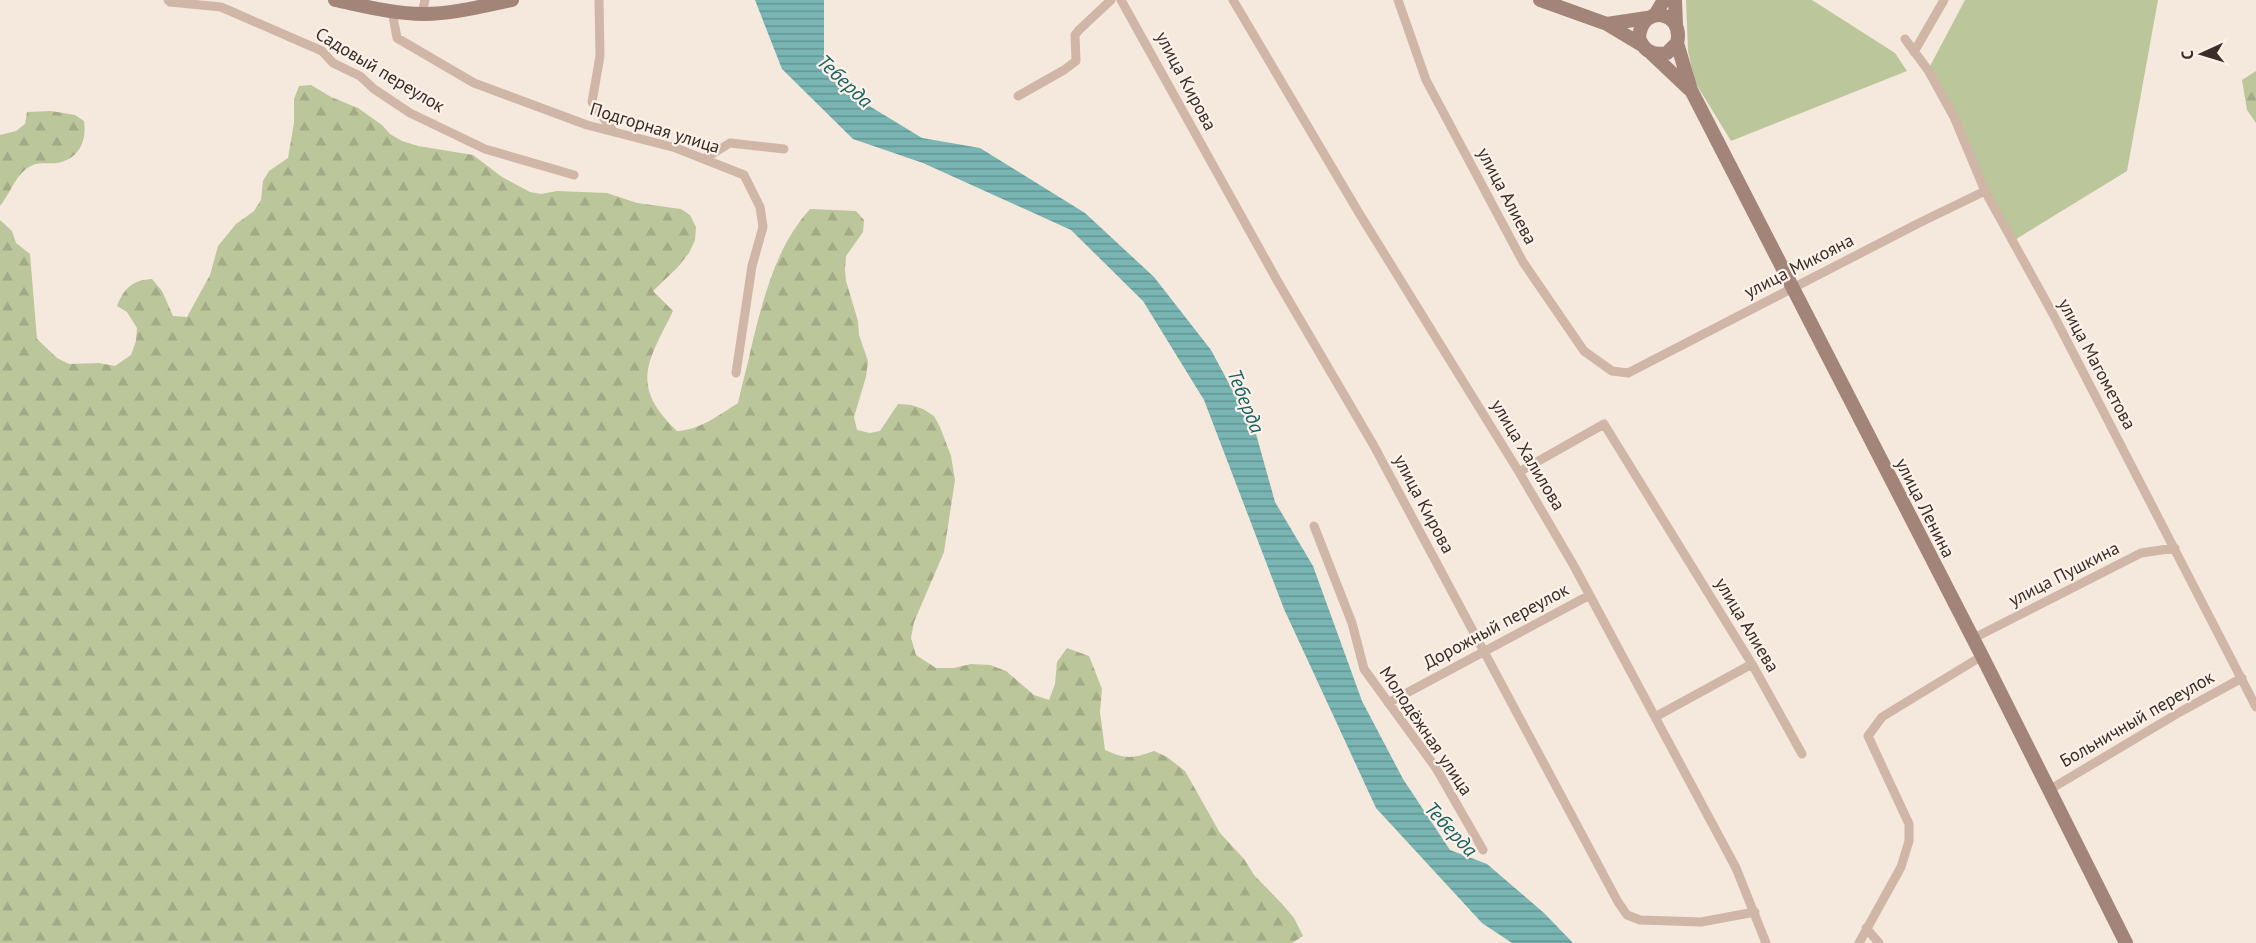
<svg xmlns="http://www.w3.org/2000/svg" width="2256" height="943" font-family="'PT Sans',sans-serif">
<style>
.forest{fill:url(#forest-firs)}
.green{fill:#bbc69b}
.water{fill:url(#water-rules)}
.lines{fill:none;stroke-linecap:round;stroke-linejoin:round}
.street{stroke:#cfb6a7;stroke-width:9}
.secondary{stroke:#a38478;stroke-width:14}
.labels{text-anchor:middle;stroke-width:4.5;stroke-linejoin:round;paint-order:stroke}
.street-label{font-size:18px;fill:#3b2d28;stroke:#fcf2ea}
.water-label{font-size:20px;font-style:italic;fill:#196160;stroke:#fcf2ea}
</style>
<defs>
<pattern id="forest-firs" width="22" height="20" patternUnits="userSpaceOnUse" patternTransform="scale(1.5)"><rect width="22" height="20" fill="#bbc69b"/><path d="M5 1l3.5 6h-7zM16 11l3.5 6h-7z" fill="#a2aa86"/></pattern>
<pattern id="water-rules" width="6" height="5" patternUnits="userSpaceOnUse" patternTransform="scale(1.5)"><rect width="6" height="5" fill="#79b5b3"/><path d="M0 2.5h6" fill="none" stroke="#649492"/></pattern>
</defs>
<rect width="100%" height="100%" fill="#f5e8dd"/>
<path class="forest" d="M2256,71V123L2247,110L2242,80Z
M311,85L331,97L358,108L382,125L390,134L402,141L418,146L473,155L502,177L530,192L541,194L557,191L607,193L637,203L681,209L690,215L696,227L695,240L689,253L677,268L653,291L673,311C648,362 629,385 677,431C700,430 719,415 738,403C742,384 748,364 752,344C764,296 776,247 810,209L856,211L864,220L863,232L846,256L845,270L846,281L858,321L859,335L868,361L866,377L854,417L857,430L870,433L880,431L898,404L911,405L923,409L934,416L940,427L951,456L955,480L944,552L914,622L911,638L916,655L936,668H954L971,664L990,665L1006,671L1034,695L1049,700L1055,684L1057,662L1067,648L1089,656L1102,689L1100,712L1105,750C1125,759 1132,759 1154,751L1167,757L1185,771L1220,833L1244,859L1254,875L1283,905L1294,918L1303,936L1292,943H0V220L12,231L16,243L30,254L37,339L57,358L69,364L99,363L115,366L131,355L136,341L137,328L127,312L117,306C124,288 133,280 152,279L162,291L173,316L187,317L210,275L218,246L236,224L254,211L261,200L263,181L269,171L288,158L294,123V99L299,86Z
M51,111L75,115L84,121C87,141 79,159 57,163C49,164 40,162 33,165C16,172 11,193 0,206V135L16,131L25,124L27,112Z"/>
<path class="green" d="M1686,0H1812L1895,53L1907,71L1731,141L1695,82L1688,51Z
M1965,0H2158L2127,171L2013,241L1928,70Z"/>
<path class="water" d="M755,0H824V63L848,93L922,138L980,148L1085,213L1154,277L1211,350L1256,434L1275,502L1313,566L1362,701L1403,779L1450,850L1487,864L1544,913L1573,943H1512L1482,923L1376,808L1284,609L1204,400L1143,301L1071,230L923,163L853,139L782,69Z"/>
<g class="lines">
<path class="street" d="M168,0L170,2L221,7L322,51L333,63L360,76L374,89L410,113L485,149L574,175
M599,0L600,56L592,102L613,131
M1121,0L1278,282L1374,446L1618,902L1627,915L1640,920L1701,922L1755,912
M1233,0L1359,213L1519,472L1574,566L1736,868L1766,943
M1398,0L1426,80L1523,262L1584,351L1612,371L1628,373L1919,223L1985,191
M392,11L397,38L474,83L587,125L676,148L744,175L760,207L763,227L752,266L736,373
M422,14L425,0
M1905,39L1928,70L1954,117L1985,191L2053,314L2256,707
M1914,52L1944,0
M1018,96L1064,70L1076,61L1075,35L1079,30L1111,0
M704,159L730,143L784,149
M1519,472L1604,424L1752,664L1802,754
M1314,526L1352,623L1364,669L1436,768L1483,850
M1972,639L2141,553L2175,548
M1388,703L1588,596
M1655,717L1752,664
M2049,790L2180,712L2242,678
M1866,928L1879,943
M1859,943L1901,867L1909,841V824L1868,736L1882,717L1982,656"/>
<path class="secondary" d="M335,0C364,6 394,14 424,14C453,14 483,6 512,0
M1540,0L1607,24L1642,45
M1675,0L1676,25
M1655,15L1664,0
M1607,24L1647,18
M1677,43L1667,53C1653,56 1644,51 1639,38C1641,3 1685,11 1677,43L1691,90L1982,656L2126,943
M1652,54L1689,89"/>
</g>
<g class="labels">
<g class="street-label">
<text transform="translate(380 70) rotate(31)" y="6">Садовый переулок</text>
<text transform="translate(1186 81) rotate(62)" y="6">улица Кирова</text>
<text transform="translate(655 128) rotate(17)" y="6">Подгорная улица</text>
<text transform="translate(1507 196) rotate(62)" y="6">улица Алиева</text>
<text transform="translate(1799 266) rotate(-27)" y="6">улица Микояна</text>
<text transform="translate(2097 364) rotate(62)" y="6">улица Магометова</text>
<text transform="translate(1528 455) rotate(59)" y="6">улица Халилова</text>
<text transform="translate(1424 504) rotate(62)" y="6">улица Кирова</text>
<text transform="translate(1925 508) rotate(63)" y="6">улица Ленина</text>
<text transform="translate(2064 574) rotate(-27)" y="6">улица Пушкина</text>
<text transform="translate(1747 625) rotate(59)" y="6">улица Алиева</text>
<text transform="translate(1496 626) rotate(-28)" y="6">Дорожный переулок</text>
<text transform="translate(2137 719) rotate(-30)" y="6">Больничный переулок</text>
<text transform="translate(1426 731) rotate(56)" y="6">Молодёжная улица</text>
</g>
<g class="water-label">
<text transform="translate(845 81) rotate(43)" y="7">Теберда</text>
<text transform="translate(1246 401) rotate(68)" y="7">Теберда</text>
<text transform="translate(1451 829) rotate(47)" y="7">Теберда</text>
</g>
</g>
<g transform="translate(2202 54) rotate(266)" stroke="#fcf2ea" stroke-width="4.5" paint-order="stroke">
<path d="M0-4.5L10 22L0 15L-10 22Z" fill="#3b2d28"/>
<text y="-9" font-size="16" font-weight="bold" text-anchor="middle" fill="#3b2d28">С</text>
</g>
</svg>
